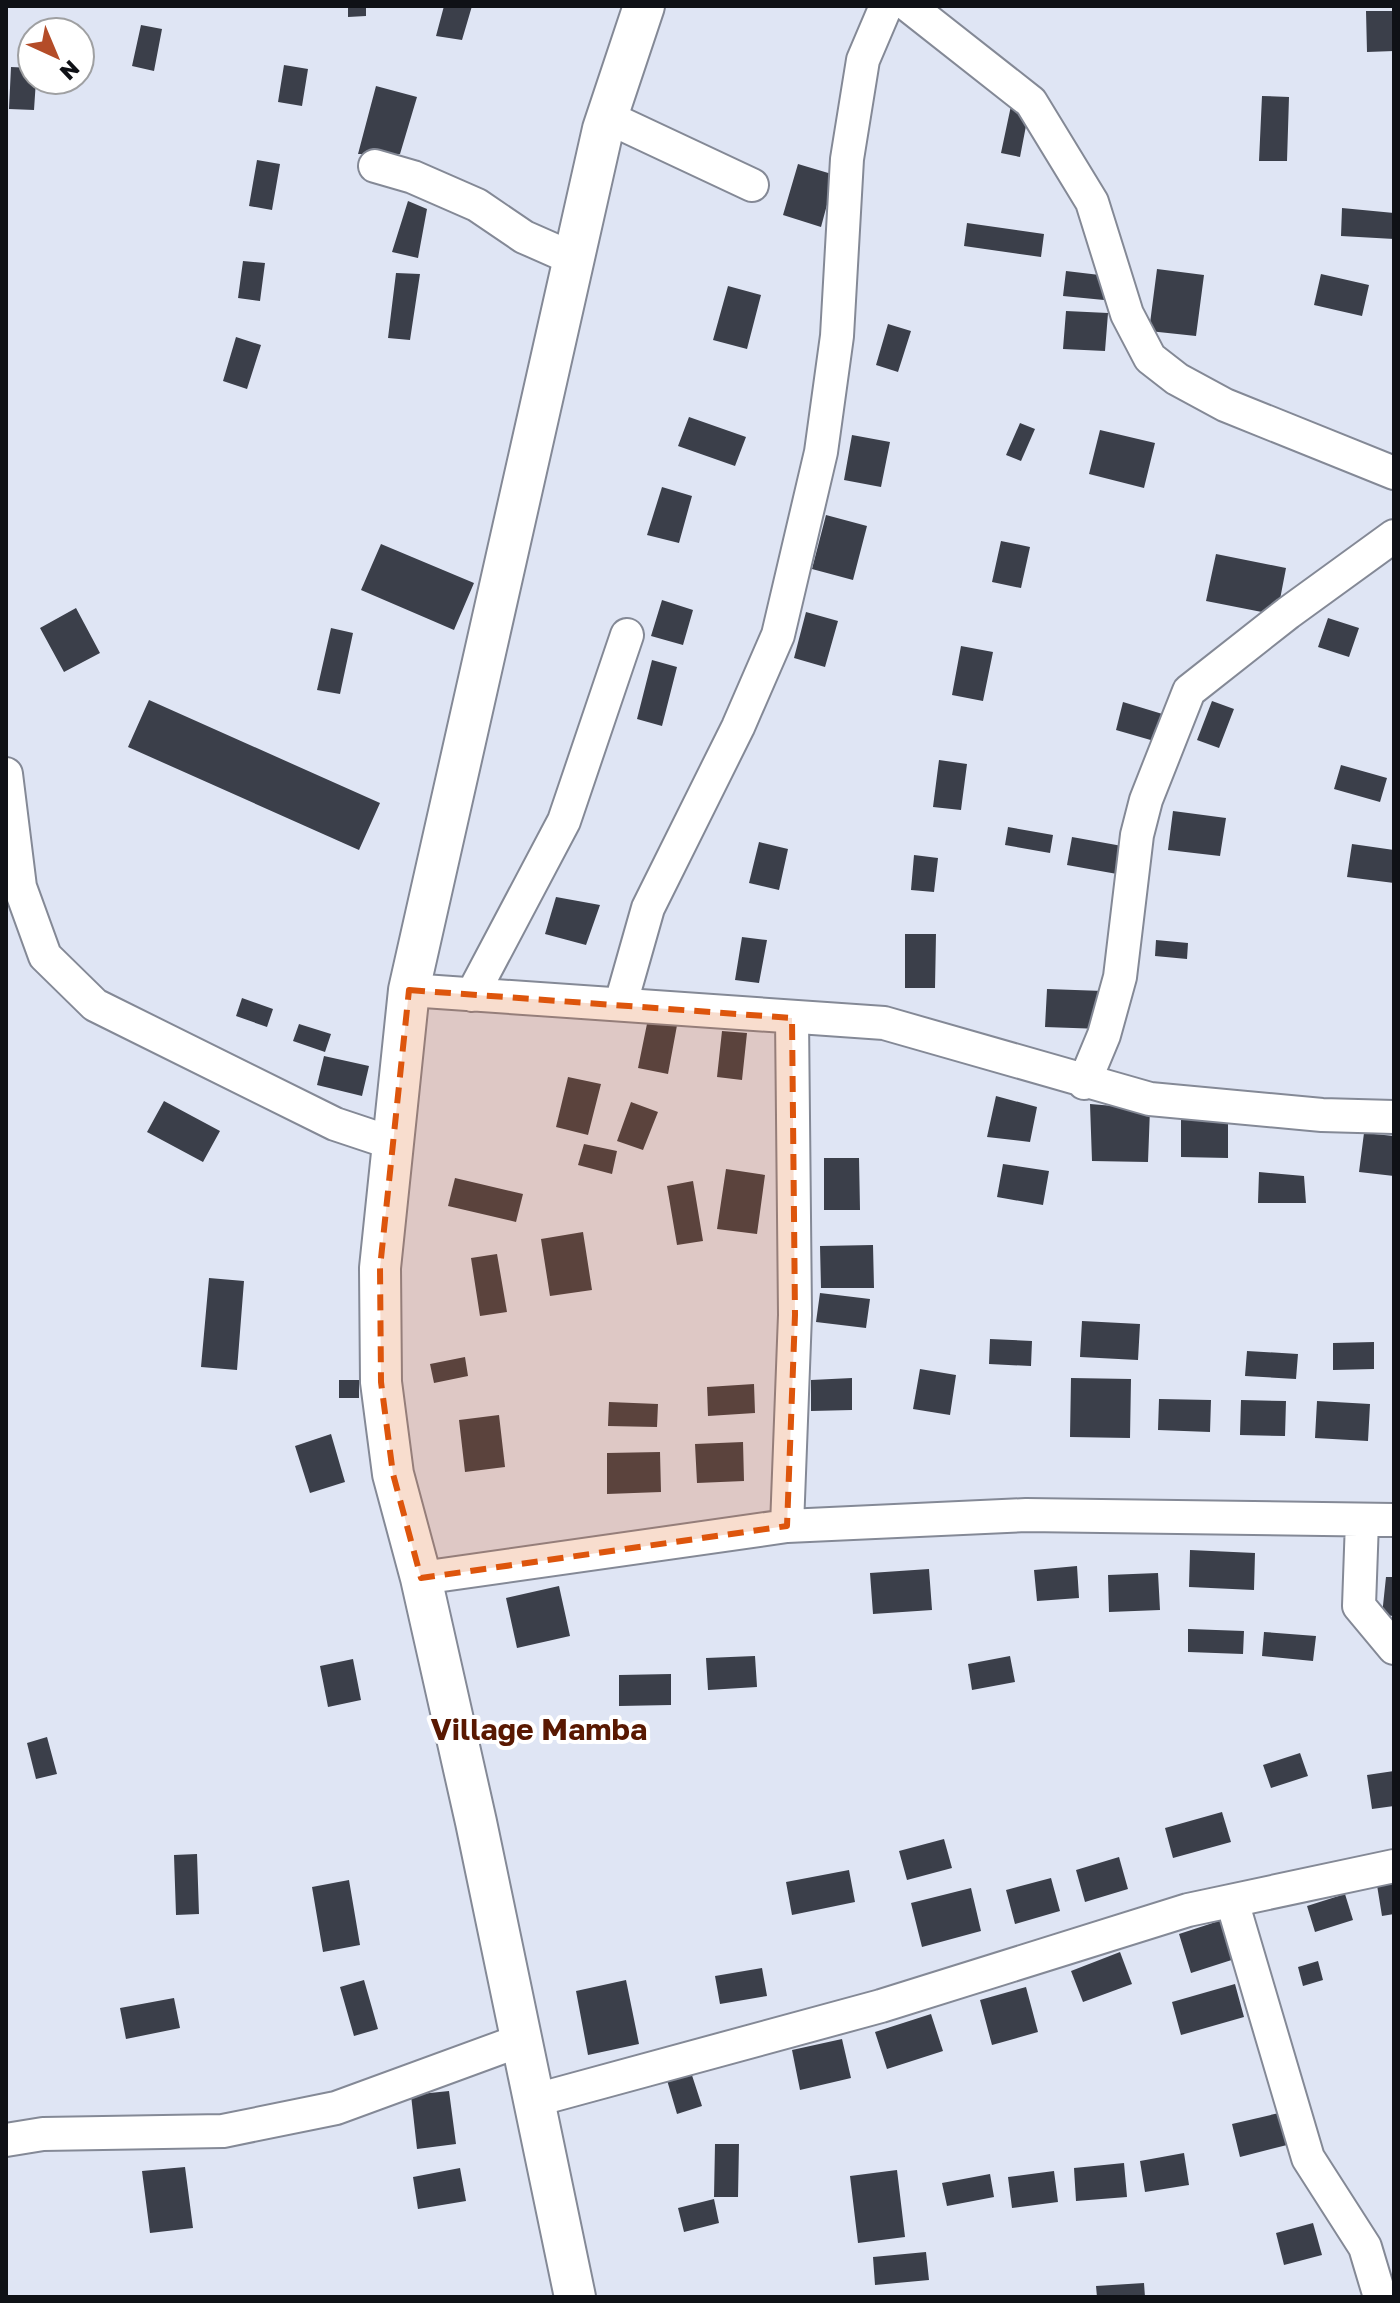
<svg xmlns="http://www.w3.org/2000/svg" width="1400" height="2303" font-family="'Golos Text',sans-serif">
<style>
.building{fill:#3b3f4a}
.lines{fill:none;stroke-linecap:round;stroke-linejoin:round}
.minor-casing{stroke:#848996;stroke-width:36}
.tertiary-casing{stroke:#848996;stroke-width:44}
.minor{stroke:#fff;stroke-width:32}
.tertiary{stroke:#fff;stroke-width:40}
.marked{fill:#dd550c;fill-opacity:0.2;stroke:#dd550c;stroke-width:6;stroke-dasharray:16 10;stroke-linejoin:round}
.labels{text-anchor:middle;stroke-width:8;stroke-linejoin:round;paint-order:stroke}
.neighbourhood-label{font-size:30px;font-weight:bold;fill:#591801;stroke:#fff}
</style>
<rect width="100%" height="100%" fill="#dfe5f4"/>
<path class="building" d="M348,6H366V16L348,17Z
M444,6H472L462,40L436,36Z
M1366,11H1394V51L1367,52Z
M141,25L162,29L154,71L132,66Z
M284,65L308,69L302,106L278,102Z
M11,67L32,68V80H36L34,110L9,109Z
M376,86L417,97L400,154H358Z
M1262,96L1289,97L1287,161H1259Z
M1012,101L1030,105L1020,157L1001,153Z
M257,160L280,164L272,210L249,206Z
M798,164L835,175L821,227L783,215Z
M408,201L427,209L418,258L392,252Z
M1342,208L1394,213V239L1341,236Z
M967,223L1044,234L1041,257L964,246Z
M243,261L265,263L260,301L238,298Z
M1157,269L1204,275L1196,336L1149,331Z
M1066,271L1108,276L1104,300L1063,296Z
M396,273L420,274L410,340L388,338Z
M1321,274L1369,285L1362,316L1314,305Z
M728,286L761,295L747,349L713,340Z
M1066,311L1108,313L1105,351L1063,349Z
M888,324L911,331L898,372L876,365Z
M236,337L261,345L247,389L223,381Z
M689,417L746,437L735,466L678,446Z
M1020,423L1035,429L1021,461L1006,455Z
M1100,430L1155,443L1144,488L1089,474Z
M852,435L890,442L881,487L844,480Z
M662,487L692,496L679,543L647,535Z
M826,515L867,526L853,580L812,569Z
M1001,541L1030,547L1021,588L992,582Z
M381,544L474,583L454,630L361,590Z
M1216,554L1286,568L1277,615L1206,601Z
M662,600L693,610L683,645L651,636Z
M76,608L100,653L64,672L40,628Z
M806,612L838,621L825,667L794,658Z
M1328,618L1359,628L1349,657L1318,647Z
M331,628L353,633L340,694L317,690Z
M961,646L993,652L983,701L952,695Z
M652,660L677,667L662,726L637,719Z
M149,700L380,803L359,850L128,747Z
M1212,701L1234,709L1219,748L1197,740Z
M1123,702L1169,716L1161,743L1116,730Z
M939,760L967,764L961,810L933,807Z
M1341,765L1387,778L1380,802L1334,789Z
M1173,811L1226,818L1220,856L1168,850Z
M1008,827L1053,835L1050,853L1005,845Z
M1072,837L1122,846L1117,874L1067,865Z
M759,842L788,849L779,890L749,883Z
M1352,844L1394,850V883L1347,877Z
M914,855L938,858L934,892L911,890Z
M556,897L600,905L586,945L545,934Z
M905,934H936L935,988H905Z
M742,937L767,940L759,983L735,980Z
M1156,940L1188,943L1187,959L1155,956Z
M1047,989L1103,991L1101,1029L1045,1027Z
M242,998L273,1009L267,1027L236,1016Z
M649,1014L678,1020L668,1074L638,1068Z
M299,1024L331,1034L325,1052L293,1041Z
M722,1031L747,1033L742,1080L717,1077Z
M324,1056L369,1066L362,1096L317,1085Z
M568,1077L601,1084L588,1135L556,1127Z
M996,1096L1037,1107L1030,1142L987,1137Z
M164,1101L220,1131L203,1162L147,1132Z
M631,1102L658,1112L643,1150L617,1141Z
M1090,1104L1150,1109L1148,1162L1092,1161Z
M1228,1115V1158L1181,1157V1116Z
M1364,1133L1394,1136V1176L1359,1172Z
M584,1144L617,1151L612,1174L578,1165Z
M824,1158H859L860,1210H824Z
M1003,1164L1049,1171L1043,1205L997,1197Z
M726,1169L765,1175L757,1234L717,1229Z
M1259,1172L1304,1176L1306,1203H1258Z
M455,1178L523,1194L516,1222L448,1206Z
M693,1181L703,1241L677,1245L667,1186Z
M583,1232L592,1290L550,1296L541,1239Z
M873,1245L874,1288H821L820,1246Z
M497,1254L507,1312L480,1316L471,1258Z
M209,1278L244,1281L237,1370L201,1367Z
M820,1293L870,1299L866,1328L816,1322Z
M1082,1321L1140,1324L1138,1360L1080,1357Z
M990,1339L1032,1341L1031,1366L989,1364Z
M1374,1342V1369L1333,1370V1343Z
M1247,1351L1298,1354L1296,1379L1245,1376Z
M465,1357L468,1376L434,1383L430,1364Z
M920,1369L956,1375L950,1415L913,1409Z
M852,1378V1410L811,1411V1380Z
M1071,1378L1131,1379L1130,1438L1070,1437Z
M339,1380H359V1398H339Z
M754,1384L755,1413L708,1416L707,1387Z
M1159,1399L1211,1400L1210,1432L1158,1430Z
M1241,1400L1286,1401L1285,1436L1240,1435Z
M1317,1401L1370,1404L1368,1441L1315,1438Z
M609,1402L658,1404L657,1427L608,1426Z
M499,1415L505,1467L465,1472L459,1420Z
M331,1434L345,1482L310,1493L295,1446Z
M743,1442L744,1481L697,1483L695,1444Z
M660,1452L661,1492L607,1494V1453Z
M1190,1550L1255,1553L1254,1590L1189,1587Z
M1077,1566L1079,1598L1037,1601L1034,1570Z
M929,1569L932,1610L873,1614L870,1573Z
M1158,1573L1160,1610L1109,1612L1108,1575Z
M1386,1577H1394V1616L1382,1615Z
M559,1586L570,1636L517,1648L506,1598Z
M1188,1629L1244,1631L1243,1654L1188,1652Z
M1264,1632L1316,1636L1313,1661L1262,1656Z
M755,1656L757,1687L708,1690L706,1658Z
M1010,1656L1015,1682L972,1690L968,1664Z
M353,1659L361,1700L328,1707L320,1666Z
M671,1674V1705L619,1706V1675Z
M47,1737L57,1774L36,1779L27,1743Z
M1300,1753L1308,1776L1271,1788L1263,1765Z
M1394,1771V1806L1372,1809L1367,1775Z
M1222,1812L1231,1842L1173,1858L1165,1828Z
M944,1839L952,1868L907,1880L899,1851Z
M197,1854L199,1914L176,1915L174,1855Z
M1119,1857L1128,1889L1085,1902L1076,1870Z
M849,1870L855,1902L792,1915L786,1882Z
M1394,1876V1914L1382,1916L1376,1879Z
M1051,1878L1060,1911L1015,1924L1006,1890Z
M349,1880L360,1945L323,1952L312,1887Z
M971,1888L981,1931L922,1947L911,1903Z
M1345,1894L1353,1920L1315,1932L1307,1906Z
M1228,1918L1241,1957L1191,1973L1179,1934Z
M1120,1952L1132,1984L1083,2002L1071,1971Z
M1318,1961L1323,1980L1303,1986L1298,1967Z
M762,1968L767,1996L720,2004L715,1976Z
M364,1980L378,2029L354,2036L340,1987Z
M626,1980L639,2044L588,2055L576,1991Z
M1235,1984L1244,2017L1181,2035L1172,2002Z
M1026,1987L1038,2032L992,2045L980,2000Z
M174,1998L180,2028L126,2039L120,2008Z
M931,2014L943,2051L887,2069L875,2032Z
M842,2039L851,2078L800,2090L792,2050Z
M688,2063L702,2106L677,2114L664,2070Z
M449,2091L456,2144L417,2149L411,2095Z
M1279,2113L1287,2145L1240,2157L1232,2124Z
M715,2144H739L738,2197H714Z
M1184,2153L1189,2185L1145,2192L1140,2161Z
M1124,2163L1127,2197L1076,2201L1074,2168Z
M185,2167L193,2228L150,2233L142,2171Z
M460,2168L466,2201L418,2209L413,2177Z
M897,2170L905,2237L858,2243L850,2176Z
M1054,2171L1058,2202L1012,2208L1008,2177Z
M990,2174L994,2197L947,2206L942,2183Z
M714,2199L719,2223L684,2232L678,2208Z
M1313,2223L1322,2255L1284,2265L1276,2233Z
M926,2252L929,2280L875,2285L873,2257Z
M1144,2283L1145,2297H1097L1096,2286Z"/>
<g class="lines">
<g class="minor-casing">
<path id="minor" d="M909,6L1031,102L1092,202L1127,314L1150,358L1177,379L1225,405L1394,473
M607,117L752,185
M375,166L413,177L477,205L524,237L574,259
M6,774L20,887L45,956L95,1005L335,1124L392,1143
M409,990L884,1023L1150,1099L1322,1115L1394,1117
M472,995L564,821L627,635
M621,1003L648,908L738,727L778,635L821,452L837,336L847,159L863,60L886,6
M1084,1083L1104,1035L1120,977L1137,835L1146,800L1189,691L1288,613L1394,536
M1362,1521L1359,1606L1394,1648
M787,1526L795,1315L792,1018
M421,1578L787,1526L1026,1515L1394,1520
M1232,1901L1308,2158L1365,2247L1380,2297
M532,2101L881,2006L1188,1910L1394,1866
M6,2140L43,2134L223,2131L336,2108L519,2041"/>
</g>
<g class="tertiary-casing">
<path id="tertiary" d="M575,2297L476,1822L421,1578L393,1474L381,1382L380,1268L409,990L603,129L644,6"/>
</g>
<use href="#minor" class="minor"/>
<use href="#tertiary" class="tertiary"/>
</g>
<path class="marked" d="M409,990L792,1018L795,1315L787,1526L421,1578L393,1474L381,1382L380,1268Z"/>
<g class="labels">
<g class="neighbourhood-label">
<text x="539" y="1740">Village Mamba</text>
</g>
</g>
<rect width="1400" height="2303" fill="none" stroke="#0f1116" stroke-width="16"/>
<g transform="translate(56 56) rotate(136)"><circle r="38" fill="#ffffff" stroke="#9fa0a2" stroke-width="2"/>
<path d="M0-6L14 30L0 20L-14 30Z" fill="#b44c28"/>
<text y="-12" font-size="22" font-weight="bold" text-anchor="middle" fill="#0f1116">N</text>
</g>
</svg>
